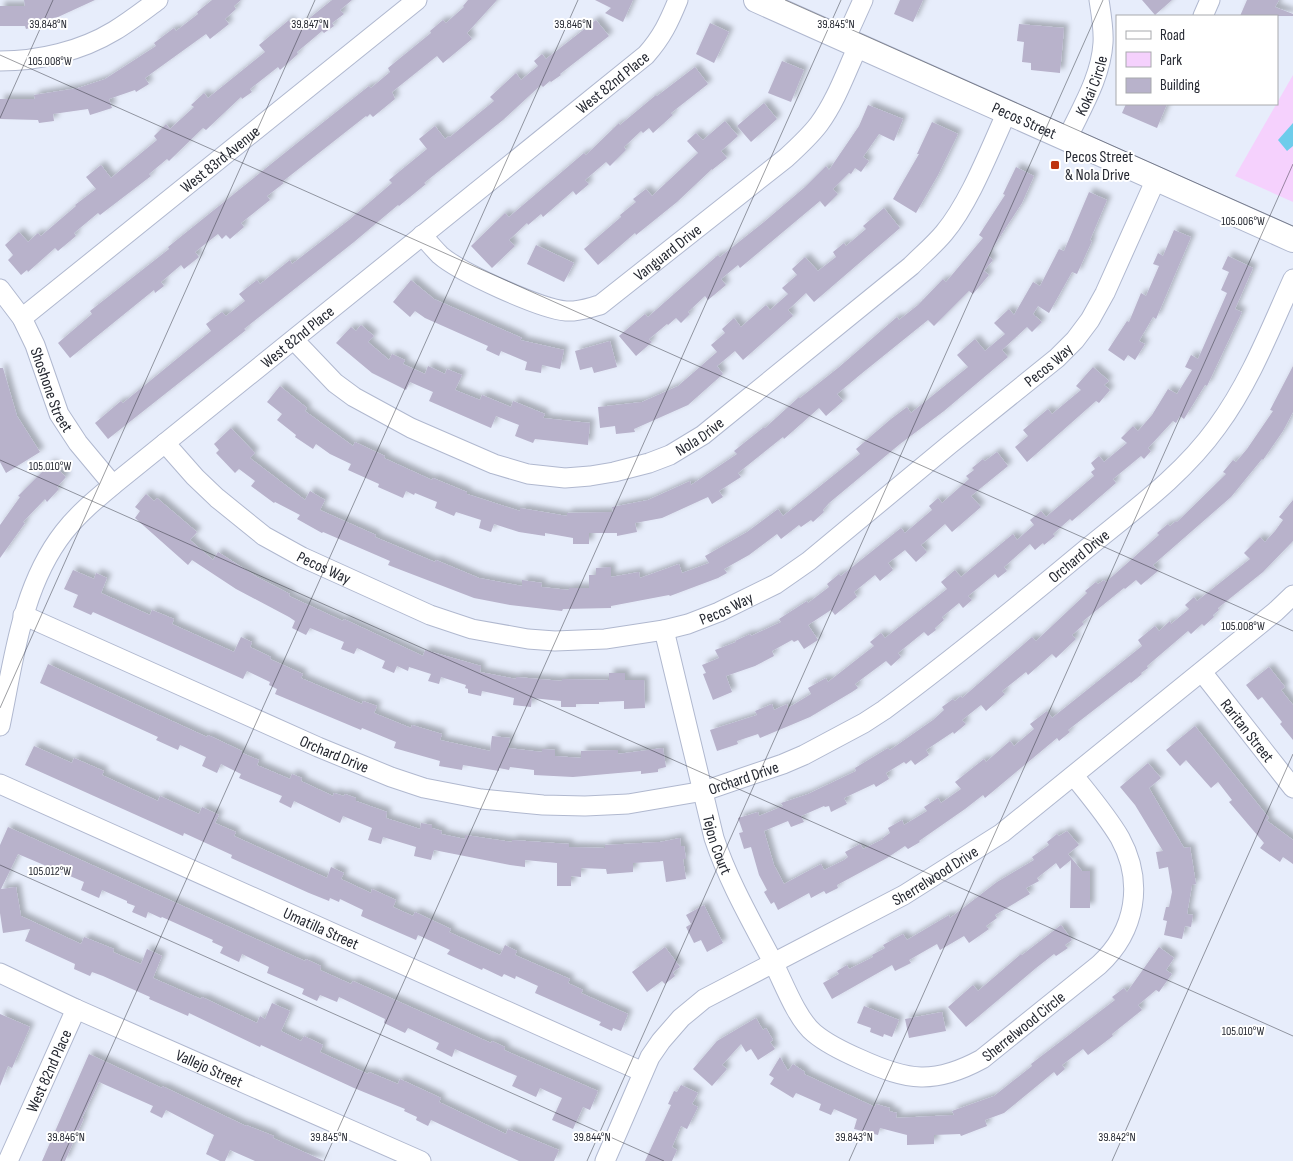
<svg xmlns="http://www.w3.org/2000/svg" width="1293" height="1161" font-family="'Sofia Sans Condensed',sans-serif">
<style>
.green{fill:#f5d1fd}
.water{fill:#6ecceb}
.building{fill:#b8b2cb;filter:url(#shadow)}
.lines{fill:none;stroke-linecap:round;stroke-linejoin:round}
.minor-casing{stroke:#b0b8cf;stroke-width:21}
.major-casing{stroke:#b0b8cf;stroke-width:26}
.minor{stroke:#fff;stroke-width:19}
.major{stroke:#fff;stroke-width:24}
.ticks{fill:none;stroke:#252831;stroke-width:1;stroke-opacity:0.45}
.poi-dot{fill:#be340f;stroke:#fff;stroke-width:2}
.labels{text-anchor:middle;stroke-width:4;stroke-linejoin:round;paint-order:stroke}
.street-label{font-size:16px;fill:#252831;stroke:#fff}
.poi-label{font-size:16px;fill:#252831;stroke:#fff;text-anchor:start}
.ticks-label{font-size:12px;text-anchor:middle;fill:#252831;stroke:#fff;stroke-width:4;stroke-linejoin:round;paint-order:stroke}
</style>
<defs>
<filter id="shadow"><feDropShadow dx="4.5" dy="-4.5" stdDeviation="2.5" flood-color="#0004"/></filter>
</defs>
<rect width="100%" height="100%" fill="#e7edfb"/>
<path class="green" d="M1293,75V202L1235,176Z"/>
<path class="water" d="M1293,123V146L1287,151L1278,140Z"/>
<path class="building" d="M24,0H95L58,17L48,19L49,23L26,29L25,26H0V6H25Z
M212,0H241L234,6L236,9L225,19L229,24L210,39L206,34L145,78L149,84L136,92L135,90L109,99L112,108L90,115L88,109L53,114L54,121L39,123L38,120L0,119V99H35L34,95L78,88L105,79L156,46L154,43L174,28L176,31L198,14L197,12Z
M332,0H352L340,10L344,14L332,23L334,26L324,33L322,31L309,42L297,52L298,54L280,70L278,67L250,89L252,92L242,99L241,97L206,130L203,128L169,161L167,159L149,174L151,176L138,186L100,215L98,213L74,233L76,236L58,251L55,248L28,272L27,270L21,275L8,260L13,255L5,245L19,232L28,242L38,233L41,236L76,206L75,205L96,189L86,177L101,165L111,178L157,140L154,136L166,124L170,129L194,107L191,105L204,93L208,98L265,52L259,45L289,20L296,29Z
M468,0H497L467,33L472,39L443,63L437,56L392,92L395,99L373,117L370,114L367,117L366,116L282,182L284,183L267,196L270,200L241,223L244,227L230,239L226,235L222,239L218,234L195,252L199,257L184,269L181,265L161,282L164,286L155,293L154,290L70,358L58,343L92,314L90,311L169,249L168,247L306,136L369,86L371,88L390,72L388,68L431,33L430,31L443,20L446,23L464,7L463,6Z
M595,0H633L623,22L605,13L611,8Z
M900,0H923L913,22L894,14Z
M1142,0H1172L1155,15Z
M1247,0H1279L1275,7L1293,14V16H1240Z
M596,20L609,36L560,74L561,75L551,82L550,81L543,87L541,85L503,120L424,183L426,184L399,206L398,205L354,242L244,329L246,330L108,439L95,423L121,401L123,403L211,331L206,324L222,312L226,316L245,301L239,294L257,280L260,284L290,260L292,264L349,220L392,183L389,180L427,149L419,139L435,126L445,139L449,136L450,137L494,101L490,97L516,73L521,80L538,66L534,61L542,54L546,59Z
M710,23L729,32L714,63L696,54Z
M1019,24L1064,28L1060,73L1031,70V63L1022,62L1024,42L1017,41Z
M782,61L804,70L791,102L768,93Z
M695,67L708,84L671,113L673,115L653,133L649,128L643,133L641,131L624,147L626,150L610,166L606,162L585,180L589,184L576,195L573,191L543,217L541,214L528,225L527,223L509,240L515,246L492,268L471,246L505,213L509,217L584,153L586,155L619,123L620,125L656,95L657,96Z
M764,103L777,119L751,142L737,126Z
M1126,104H1167L1157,128L1122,113Z
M868,105L903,119L894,141L879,134L863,157L869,161L861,172L855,168L851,174L849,173L833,189L838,194L825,207L820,201L740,268L738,265L721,279L726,285L708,300L705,296L688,312L690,314L681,323L676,318L668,325L667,324L649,339L652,342L636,356L619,336L645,314L648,317L718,255L720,257L764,222L805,187L826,166L829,170L859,126Z
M725,121L738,136L721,151L727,158L712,170V169L677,202L636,235L635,233L598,265L584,249L621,217L620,215L636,202L633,199L646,189L652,196L698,153L687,141L696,133L703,140Z
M932,122L958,134L938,175L916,213L893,199L919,154H917Z
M1016,167L1034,176L1022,203L988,255L993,260L984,271L989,275L973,294L969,291L934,326L928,320L861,374L837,394L843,401L826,416L819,408L784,439L783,437L738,473L741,477L719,491L723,497L712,504L708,497L662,518L635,523L637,532L617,536V533H589V544H573V538L545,533V536L519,532L494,524L491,532L479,528L481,520L456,512L454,516L435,508L437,502L415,493L414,495L406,491L403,498L378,487L379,484L348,470L351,464L330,454L316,444L313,449L295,437L296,435L277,420L282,414L267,402L280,386L307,408L305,411L353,446L355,442L385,456L384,458L432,480L433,478L467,492V494L520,511V508L567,516V513L613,512L612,507L648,500L690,481L691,485L737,454L734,451L764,427L765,428L799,397L800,398L838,368L897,317L899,320L918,305L943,279L946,282L983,238L979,235L1005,195L1003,194Z
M1089,192L1107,200L1090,240L1092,241L1077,274L1072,272L1049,313L1038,306L1033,314L1042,322L1032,332L1027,327L1002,350L1008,357L944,411L900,444L829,503L823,510L824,512L813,522L811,520L801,527L799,525L781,539L777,534L749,555L724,569L727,573L718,578L670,596L669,595L611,606V608L563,609L562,611L510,605L474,598L388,565L390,561L323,532L322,533L297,519L300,515L275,502L274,503L251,486L255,481L239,469L235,473L216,453L219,450L214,444L231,428L255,453L250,458L305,500L310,491L325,500L320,510L376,535L375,537L435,562L436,560L479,578L522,586V580L542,583L541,587L569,590V588H589V575H596V568L611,567V577L639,572L640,578L679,564L682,573L709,563L705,556L747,532L778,509L783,516L860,454L856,449L891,419L907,407L911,413L968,367L957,355L975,339L985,351L1005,334L994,323L1009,309L1014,315L1033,282L1040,286L1059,249L1064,251Z
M884,208L900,228L814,302L806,293L788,310L793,316L743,360L735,351L717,366L723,374L688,405L634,429L635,432L616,434L615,426L600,428L598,407L642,402L678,386L717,352L711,345L725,333L722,329L734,318L741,327L766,305L770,310L788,294L782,288L797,275L792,269L805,257L818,271L836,257L833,252L844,243L846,246L866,229L863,226Z
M1174,230L1191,237L1156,319L1153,317L1139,341L1145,344L1135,360L1128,355L1124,361L1108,350L1127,321L1129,322L1141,293L1146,296L1159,266L1153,264L1158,253L1163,256Z
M536,245L574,263L564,282L527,264Z
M1228,256L1253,268L1235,309L1242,312L1207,386L1205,385L1184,419L1180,416L1176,423L1173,421L1148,448L1151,451L1144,459L1141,456L1113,479L1116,483L1072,521L1070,519L1053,534L1055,536L1044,545L1043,543L1035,550L1030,544L1004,567L1007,571L998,578L995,574L968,596L972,600L963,608L959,603L942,617L944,620L935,628L936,630L928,636L924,632L898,653L901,657L891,666L886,661L855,684L858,688L852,692L810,717L760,738L758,734L737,741L738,744L717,751L710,730L757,715L755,711L772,704L774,710L787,704L788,708L811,694L808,688L826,678L828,682L874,646L870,642L881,633L885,638L947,589L941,582L955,570L961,577L1013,534L1017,540L1034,525L1030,520L1041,511L1046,517L1094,476L1091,472L1095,469L1091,463L1099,456L1104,462L1127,443L1121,438L1133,426L1138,431L1152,415L1168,389L1177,394L1192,370L1185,367L1191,355L1198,359L1227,293L1221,290L1229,272L1222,269Z
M411,280L434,299L522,338L520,340L564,350L560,369L542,365L541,373L525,370L527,362L501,351L499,356L486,350L488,346L425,318L415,311L410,317L393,302Z
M361,325L374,336L368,342L389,360L392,354L405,360L403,364L425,374L428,366L445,374L447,369L462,375L455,390L480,400L482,395L511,407L513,401L545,414L543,418L590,423L588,445L535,439L533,443L515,436L519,425L496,416L491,428L429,401L433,392L410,382L406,390L372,373L336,343L351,327L356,331Z
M610,341L617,367L594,373L592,367L580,370L575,351Z
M1293,366V412L1283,431L1263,460L1262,459L1231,497L1153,565L1158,571L1141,585L1136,580L1125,589L1124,588L1082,622L1084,624L1072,635L1076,639L1056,658L1052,654L1028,675L1026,672L1002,691L1005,694L986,711L981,705L962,720L966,724L954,734L953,732L926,750L929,755L915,765L911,760L906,764L904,762L886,773L889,779L876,787L874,784L844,798L847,804L831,812L829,806L825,807L824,806L801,816L804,822L791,827L788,821L764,831L774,865L784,884L821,864L824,870L844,860L848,857L845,852L860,844L863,849L883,839V838L890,833L888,828L902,820L904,825L927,811L924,807L938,798L941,803L961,789L955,782L984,759L986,762L1010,741L1014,746L1034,729L1030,724L1047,711L1052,718L1142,646L1138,640L1155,626L1159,631L1170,621L1171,624L1189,609L1185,605L1194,597L1197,601L1250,559L1244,553L1260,537L1265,542L1275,531L1283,520L1279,517L1293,500V541L1263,572L1218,608L1219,610L1213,615L1214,617L1204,626L1202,624L1191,634L1188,631L1147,666L1148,668L1141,673L1142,674L1131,683L1130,682L1068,730L1070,732L1059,741L1057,738L985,798L983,795L965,809L919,841L920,842L908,849L905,846L887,858L837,885L838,888L826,894L824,891L811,898L809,893L778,910L774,902L771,904L764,892L767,890L759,875L751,847L744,849L739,833L743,832L738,818L758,812L759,816L783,806L781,803L808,794L856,771L855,768L888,748L890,750L933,720L944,710L942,707L953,699L955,701L961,696L962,698L1032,637L1036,641L1087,593L1085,591L1096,582L1098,584L1104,580L1106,582L1159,535L1157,533L1168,524L1170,526L1176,521L1177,522L1226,474L1223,472L1233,460L1236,462L1247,449L1273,411L1270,410Z
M1093,367L1109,381L1104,385L1110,390L1099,403L1096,401L1027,462L1015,447L1028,436L1023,430L1048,409L1052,414L1081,390L1076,386Z
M0,368H3L17,416L40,452L6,473L0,462Z
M997,452L1008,466L971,496L981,507L952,532L945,524L921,545L927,552L916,562L905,550L888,563L893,570L880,581L875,575L854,592L857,597L835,615L831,610L808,625L818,640L804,649L798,640L794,642L792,640L772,651L774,656L755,666L726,676L732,692L713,700L703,674L706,673L702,665L719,658L715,650L736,642L735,641L750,634L751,636L781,622L779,619L807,601L808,603L829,587L827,584L839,574L841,576L901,528L905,533L932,510L929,506L938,498L942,503L969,479L966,476L974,470L972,468L983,459L985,461Z
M51,463L66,477L57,487L59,489L47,502L45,499L23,522L25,523L0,558V525L20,497L18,496Z
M146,494L154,501L157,498L197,532L190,540L213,560L218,552L257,577L290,594L289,596L343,621L344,619L423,656L425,650L481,666L480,672L516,679V677L562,681V679L609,680V673H625V680H644L645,708L624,709V701L599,702V704H576V707H561V701L532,698L531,707L513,705L514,698L482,691L481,696L468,693V689L465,688L466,685L441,677L439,684L428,681L431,674L409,667L408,671L397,666L394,673L382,668L385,661L357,648L354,654L341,649L344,642L310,628L306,635L292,628L295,621L289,617L236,589L192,560L188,565L135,518L140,511L135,507Z
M73,570L94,579L96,573L107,578L101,593L150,615L152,610L174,619L172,624L234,652L241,637L252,642L250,647L271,657L270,659L303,674L301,678L362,704L363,701L377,706L374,713L411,728L412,725L442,734L440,740L490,751L492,736L510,738L508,748L542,752V749L555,750V756L581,758V751L618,750V754L663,748L666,767L658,769V772L641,774V771L573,777L534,775V770L510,767L509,770L499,768V771L463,765L462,770L439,766L440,761L394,748L396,742L362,728L361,730L275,694L277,689L269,685L270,682L247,671L243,679L93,612L91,615L73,607L78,595L64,589Z
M48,664L207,737L208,735L242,751V753L259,760L257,765L290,779L292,774L302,778L301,781L333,796L334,793L344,796L345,794L356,798V801L387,812L386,818L420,829L421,823L432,825V828L442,831L441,834L465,839V835L512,842V840L569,844V847L605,848V845L660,842L680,838L681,846H684L686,859H683L686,879L666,882L663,861L633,863V872L607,874L606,869L581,868V877L571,876V886H557V863L525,860V867L510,865L434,850L431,860L414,856L416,847L383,837L381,844L368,840L372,828L343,816L340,823L294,801L291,808L279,802L282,796L239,778L241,774L221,764L217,773L202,766L206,757L180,745L178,750L156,740L158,737L40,683Z
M1269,667L1285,687L1281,690L1293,705V740L1280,724L1282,722L1262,697L1258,700L1246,685Z
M1195,726L1269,818L1266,820L1293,840V864L1283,857L1280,862L1260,848L1264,843L1229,802L1232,800L1218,782L1211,788L1186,760L1180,766L1166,750Z
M34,746L72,763L74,758L104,771L102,775L158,801L160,796L199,814L202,807L219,815L215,823L236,832L234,836L327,878L331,867L344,873L341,879L371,893L372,889L396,900L393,907L413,916L415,912L451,929L449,932L500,955L505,945L517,951L515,955L570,979L568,983L583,990L581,993L628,1014L621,1031L613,1028L612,1031L599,1025L601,1022L535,993L538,986L516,976L515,979L504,974L502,977L483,968L482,970L447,954L450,950L418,935L416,940L361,916L363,910L340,899L339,902L330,898L329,901L309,893L231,858L232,855L184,833L183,836L25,765Z
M1148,763L1161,778L1149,788L1184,848L1190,847L1196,884L1192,885L1187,914L1193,915L1191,927L1185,926L1182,939L1164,935L1167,921L1163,920L1166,907H1169L1172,892L1168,867L1159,869L1156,852L1163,851L1135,805L1120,787Z
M8,827L305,961L306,959L321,966L320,970L351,984L353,981L491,1043L492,1041L505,1047L504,1050L598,1091L590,1110L583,1107L573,1129L552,1120L562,1098L540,1088L536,1097L512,1086L517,1076L455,1049L452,1057L436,1049L439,1043L408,1028L405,1033L384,1023L385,1019L339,997L337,1002L320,995L317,1001L302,994L304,989L267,973L269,967L242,954L239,962L220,953L223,947L212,942L213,940L162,917L161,918L148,912L146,918L132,912L135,906L127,903V901L102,890L99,898L81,890L84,882L18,854L1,889L16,887L21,916L81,944L84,937L114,949L113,952L141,964L147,949L162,956L153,978L201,999L202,997L257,1023L260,1016L265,1019L272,1003L290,1011L281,1031L301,1041L304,1036L323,1045L320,1052L368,1074L369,1072L398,1084L400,1079L441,1098L439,1102L506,1134L508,1129L559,1150L554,1161H519L431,1120L428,1126L416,1120L417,1117L404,1111L405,1109L354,1088L261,1045L260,1047L189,1013L188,1016L149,999L150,997L103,976L92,972L90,976L74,969L75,964L25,941L30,929L3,933L0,913V845Z
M1067,831L1079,845L1068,854L1082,871H1090V908H1070L1071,860L1060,869L1056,863L1037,878L1039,881L1026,888L1030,894L995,915L997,918L986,926L989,929L969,943L964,936L940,950L937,944L909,960L911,963L895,971L892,965L832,999L823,983L839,974L837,971L847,965L849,969L873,957L872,955L885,948L883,945L903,934L907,940L949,915L950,918L997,882L1034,860L1032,857L1049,845L1047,842L1057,834L1059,836Z
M704,905L723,943L707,952L701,940L694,943L686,927L691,924L686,915Z
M1061,925L1072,940L1065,945L1068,948L1056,956L1054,954L1036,968L966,1027L948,1007L973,985L978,991L1021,954L1022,955Z
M665,947L680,967L673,972L675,976L665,984L662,981L647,992L632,972Z
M1159,947L1174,958L1166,970L1172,974L1159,992L1156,990L1138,1005L1142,1010L1112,1034L1113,1036L1088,1055L1083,1049L1062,1065L1065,1069L1057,1076L1054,1072L1004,1113L985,1120L987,1126L961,1136L960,1134L934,1135V1144L907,1145V1135L880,1128L878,1135L854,1129L857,1119L834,1109L831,1115L819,1110L821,1104L796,1093L793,1098L770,1084L774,1078L769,1075L780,1057L788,1071L793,1064L805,1072L804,1074L875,1107L876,1104L890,1108L889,1111L897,1113L896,1118L954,1115L952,1111L994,1096L1032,1066L1031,1064L1115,1000L1112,997L1124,988L1127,992Z
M864,1006L899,1020L892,1037L884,1034L883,1037L870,1032L871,1028L857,1023Z
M942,1012L946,1031L909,1038L905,1019Z
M0,1014L30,1027L12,1068L8,1066L0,1086Z
M756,1018L763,1030L766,1028L773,1040L770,1042L775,1049L758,1060L751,1049L746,1052L741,1044L722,1065L727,1069L712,1086L693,1069L717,1041Z
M89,1054L162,1088V1086L246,1126V1125L274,1136L273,1138L324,1161H255L230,1150L225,1161H220L206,1154L214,1135L166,1110L162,1118L150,1112L153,1106L99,1082L82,1118H84L65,1161H42Z
M681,1085L698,1093L692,1104L698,1107L687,1129L681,1126L672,1147L677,1150L672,1161H645L671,1105L668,1104L674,1091L677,1092Z"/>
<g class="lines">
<g class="minor-casing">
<g id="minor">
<path d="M1203,16L1210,0"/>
<path d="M845,40L863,0"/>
<path d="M0,61C39,61 81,51 114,31C129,22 143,11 158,0"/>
<path id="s1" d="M1067,139C1081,109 1101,77 1103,43C1104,30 1101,13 1099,0"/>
<path id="s2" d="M422,235C428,242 434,249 440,255C459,272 541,309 566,311C578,312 588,308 600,305L786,158C798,147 810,136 819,124C836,101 846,72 858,46"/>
<path id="s3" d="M0,289L22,318L35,345L59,414L78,443L113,485"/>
<path id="s4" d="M22,318L417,0"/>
<path id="s5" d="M294,340L335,383L354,397L411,428L494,464L528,474L565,478L590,476L614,472L649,463L670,455L703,435L911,266C922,255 934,245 944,233C970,202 990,149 1007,112"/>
<path id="s6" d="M165,443L195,477L217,498L264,536L302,557L430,615L472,629L528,639L555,641L605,639L664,630L688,624L719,612L776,584L809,561L949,445L1057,358L1075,340L1090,320L1105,293L1156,179"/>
<path id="s7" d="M23,615L318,747L391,777L424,788L481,799L543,805L585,806L628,804L704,791L783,764L804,755L864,723L884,710C953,659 1019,605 1085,550C1131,512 1182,476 1217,427C1250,382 1270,330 1293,279"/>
<path id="s8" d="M664,630L714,838C729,883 752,922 774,964C784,984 797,1019 814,1033C827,1044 844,1052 860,1059C908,1081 934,1085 982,1059L1099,965C1136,931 1144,882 1120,838C1107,816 1090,796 1074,776"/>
<path id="s9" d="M1202,672L1293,788"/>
<path id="s10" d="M0,726C14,660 21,587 64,532C78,514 95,500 113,485L646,55C662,37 669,22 678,0"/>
<path id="s11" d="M0,784L643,1072"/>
<path id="s12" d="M0,973L76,1009L421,1161"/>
<path id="s13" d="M8,1161L76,1009"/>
<path id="s14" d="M605,1161L650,1057L661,1041L681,1018L704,999L904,895L1002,833L1275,612L1293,595"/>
</g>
</g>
<g class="major-casing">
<g id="major">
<path id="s15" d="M756,0L1293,240"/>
</g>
</g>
<use href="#minor" class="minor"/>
<use href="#major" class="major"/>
</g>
<path class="ticks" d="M785,0L1293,226M0,55L1293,631M0,118L53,0M0,460L1293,1036M0,708L315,0M0,865L664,1161M61,1161L578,0M324,1161L841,0M587,1161L1103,0M849,1161L1293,164M1112,1161L1293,754"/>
<rect class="poi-dot" x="1050" y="160" width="10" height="10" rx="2.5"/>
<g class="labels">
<g class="street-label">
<text dy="6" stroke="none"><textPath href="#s10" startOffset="916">West 82nd Place</textPath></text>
<text dy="6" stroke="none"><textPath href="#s1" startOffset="59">Kokai Circle</textPath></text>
<text dy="6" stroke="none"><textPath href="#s15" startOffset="294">Pecos Street</textPath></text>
<text dy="6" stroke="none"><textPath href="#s4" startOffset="254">West 83rd Avenue</textPath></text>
<text dy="6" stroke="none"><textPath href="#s2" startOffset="286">Vanguard Drive</textPath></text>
<text dy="6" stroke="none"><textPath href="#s10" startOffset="511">West 82nd Place</textPath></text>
<text dy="6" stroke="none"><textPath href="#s6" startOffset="1029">Pecos Way</textPath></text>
<text dy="6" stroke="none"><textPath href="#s3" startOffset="114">Shoshone Street</textPath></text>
<text dy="6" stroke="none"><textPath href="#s5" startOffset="454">Nola Drive</textPath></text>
<text dy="6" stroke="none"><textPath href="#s7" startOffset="1166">Orchard Drive</textPath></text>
<text dy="6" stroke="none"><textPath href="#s6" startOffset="204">Pecos Way</textPath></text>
<text dy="6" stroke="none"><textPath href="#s6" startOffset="624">Pecos Way</textPath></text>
<text dy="6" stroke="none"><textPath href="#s9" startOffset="74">Raritan Street</textPath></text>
<text dy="6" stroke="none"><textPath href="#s7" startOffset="341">Orchard Drive</textPath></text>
<text dy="6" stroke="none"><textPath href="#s7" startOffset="761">Orchard Drive</textPath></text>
<text dy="6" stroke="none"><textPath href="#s8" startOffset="221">Tejon Court</textPath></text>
<text dy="6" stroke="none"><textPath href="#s14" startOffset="455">Sherrelwood Drive</textPath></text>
<text dy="6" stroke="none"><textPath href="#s11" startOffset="352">Umatilla Street</textPath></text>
<text dy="6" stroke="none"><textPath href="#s8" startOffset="668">Sherrelwood Circle</textPath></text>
<text dy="6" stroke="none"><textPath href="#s12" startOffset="230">Vallejo Street</textPath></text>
<text dy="6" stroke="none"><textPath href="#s13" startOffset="99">West 82nd Place</textPath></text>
</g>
<g class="poi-label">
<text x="1065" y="162">Pecos Street<tspan x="1065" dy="18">&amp; Nola Drive</tspan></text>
</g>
</g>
<g class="ticks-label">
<text x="48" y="28">39.848°N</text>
<text x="310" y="28">39.847°N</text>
<text x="573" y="28">39.846°N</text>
<text x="836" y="28">39.845°N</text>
<text x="50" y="65">105.008°W</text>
<text x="1243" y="225">105.006°W</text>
<text x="50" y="470">105.010°W</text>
<text x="1243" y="630">105.008°W</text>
<text x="50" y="875">105.012°W</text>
<text x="1243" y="1035">105.010°W</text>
<text x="66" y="1141">39.846°N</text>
<text x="329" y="1141">39.845°N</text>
<text x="592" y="1141">39.844°N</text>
<text x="854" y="1141">39.843°N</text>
<text x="1117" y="1141">39.842°N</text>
</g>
<rect x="1116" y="15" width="162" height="90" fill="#ffffff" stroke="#a8a9ad"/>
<rect x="1126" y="31" width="25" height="8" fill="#ffffff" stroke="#a8a9ad"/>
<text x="1160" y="40" font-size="15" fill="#252831">Road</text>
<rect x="1126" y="52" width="25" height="15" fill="#f5d1fd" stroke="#a8a9ad"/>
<text x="1160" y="65" font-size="15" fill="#252831">Park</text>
<rect x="1126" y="78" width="25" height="15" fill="#b8b2cb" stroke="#a8a9ad"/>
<text x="1160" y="90" font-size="15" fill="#252831">Building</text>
</svg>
